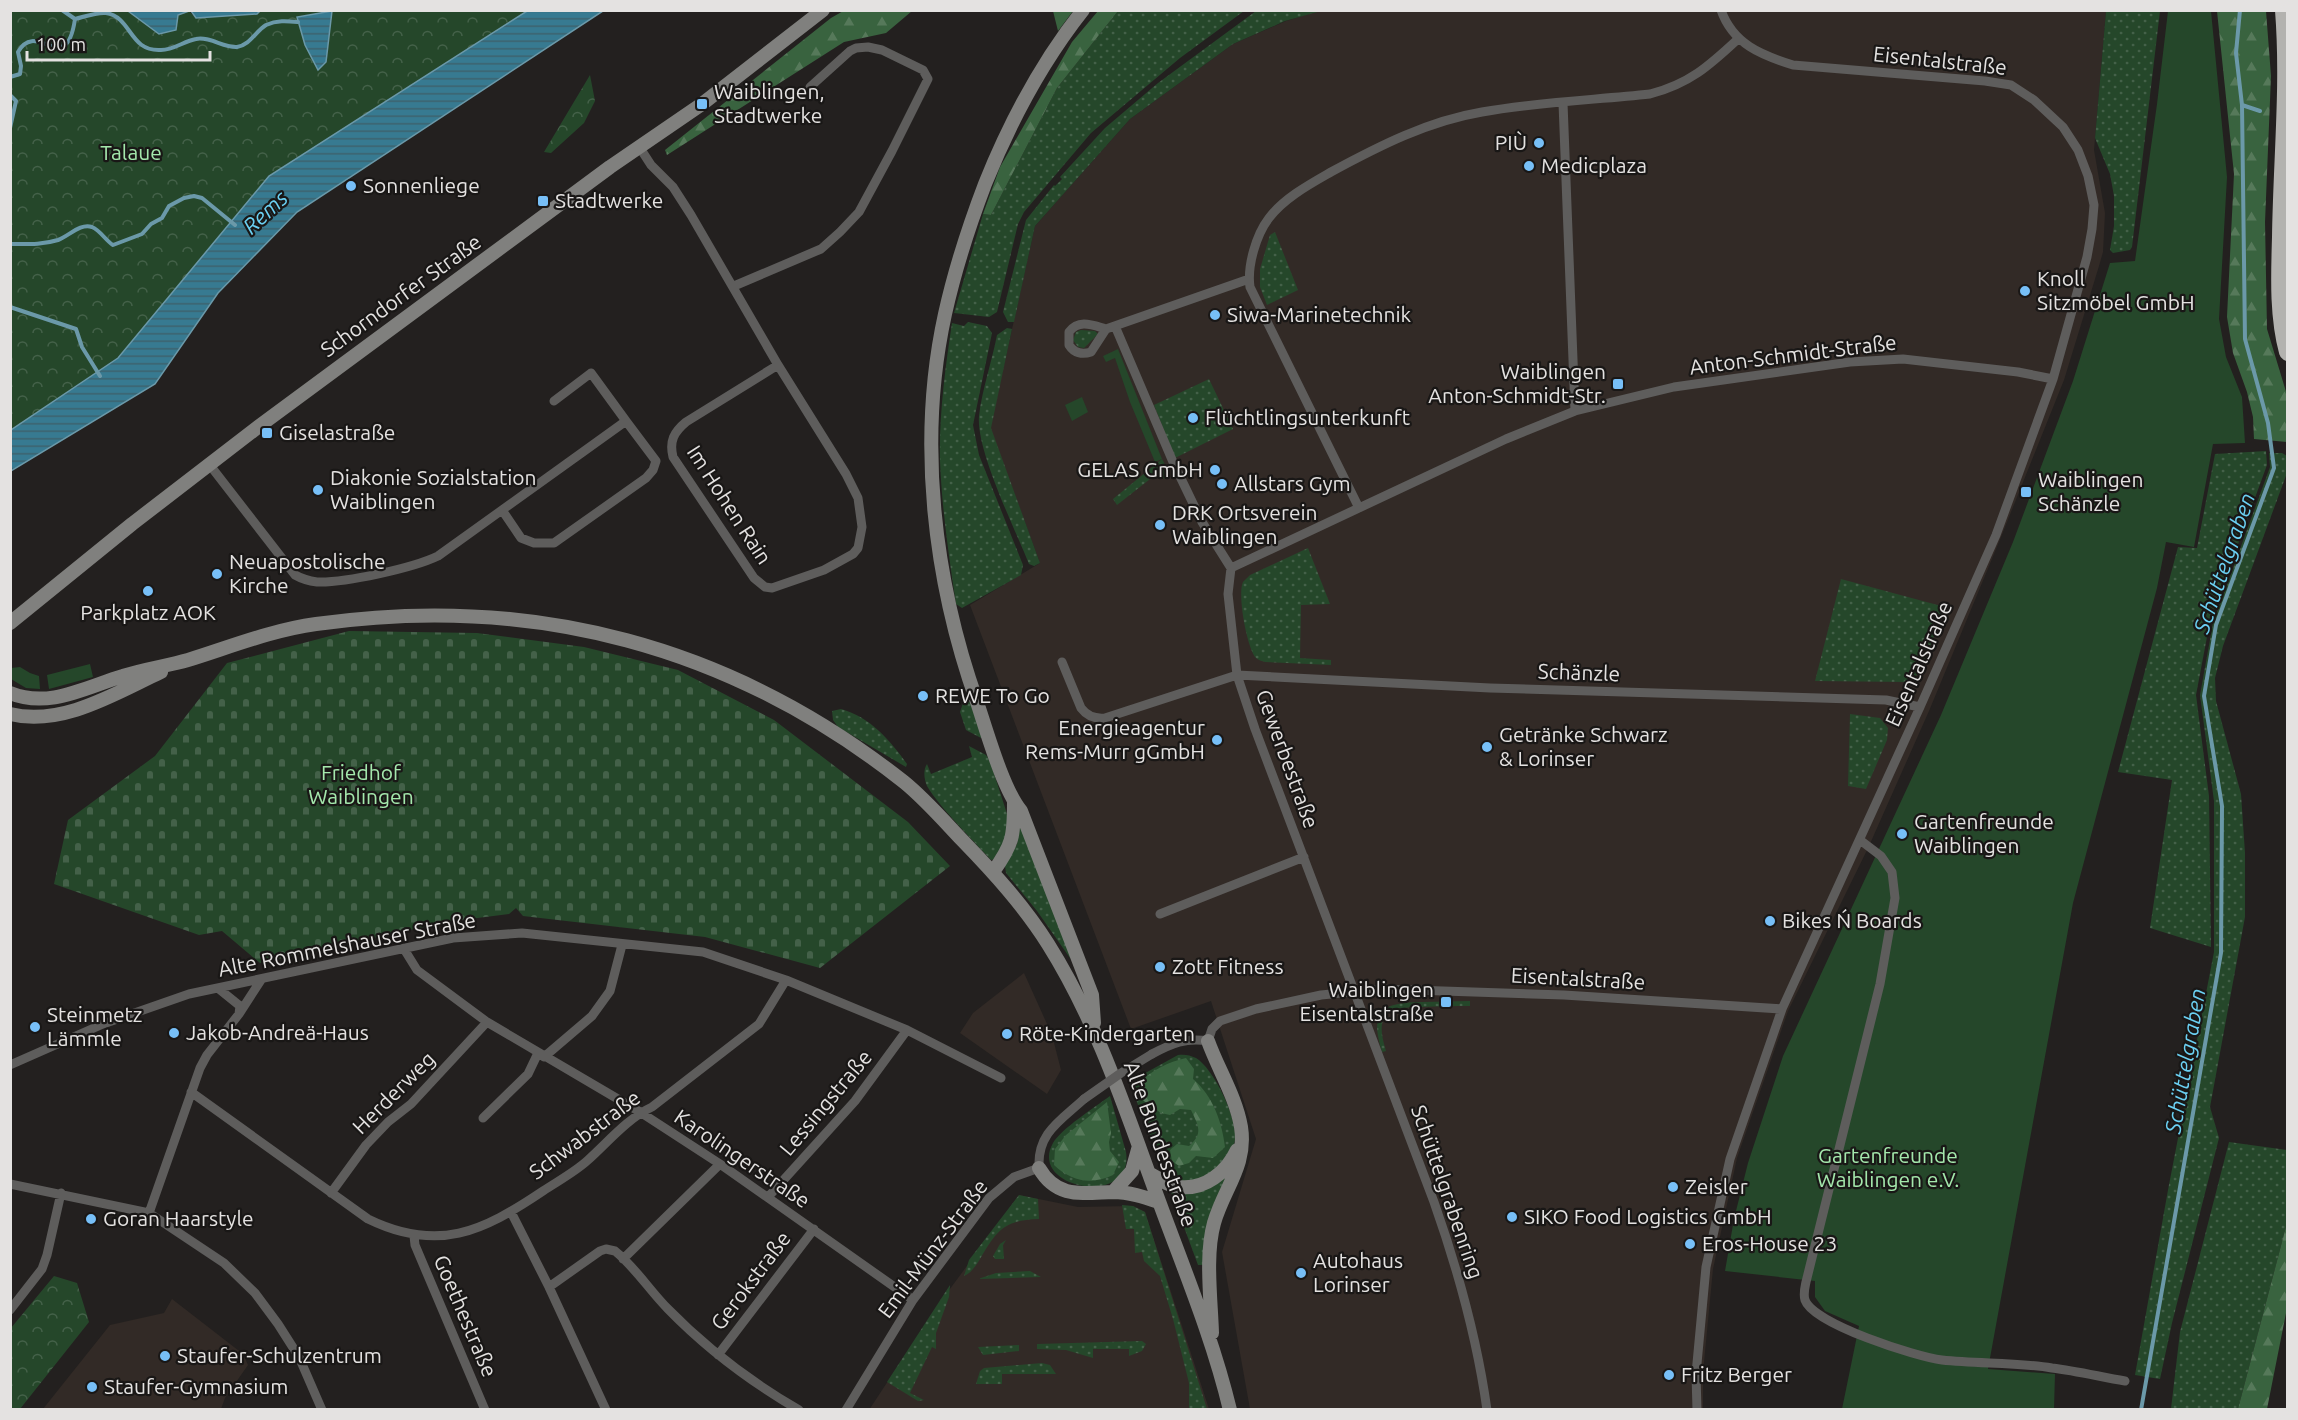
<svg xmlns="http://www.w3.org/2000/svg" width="2298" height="1420" font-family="Ubuntu,sans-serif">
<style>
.built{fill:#322a26}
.grass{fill:url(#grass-dots)}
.forest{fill:url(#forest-firs)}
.cemetery{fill:url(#cemetery-stones)}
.park{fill:url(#park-crowns)}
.garden{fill:#25472a}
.water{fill:url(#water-rules);stroke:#6b99a9;stroke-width:1.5}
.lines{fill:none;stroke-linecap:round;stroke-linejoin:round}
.stream{stroke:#6b99a9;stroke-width:4}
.street{stroke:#5e5d5c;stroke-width:9}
.secondary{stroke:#80807e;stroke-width:14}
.highway{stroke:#b3b2af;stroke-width:18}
.street-bridge{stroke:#5e5d5c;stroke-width:9}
.poi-dot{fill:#77bff7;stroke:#191716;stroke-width:2}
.labels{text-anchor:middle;stroke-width:4.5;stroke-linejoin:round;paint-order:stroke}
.street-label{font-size:21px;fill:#e4e2e1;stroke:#191716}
.poi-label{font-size:21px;fill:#e4e2e1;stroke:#191716;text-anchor:start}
.park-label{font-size:21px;fill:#a4e8ac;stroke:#191716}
.water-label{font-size:22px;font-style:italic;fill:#6bd0f2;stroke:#191716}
</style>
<defs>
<pattern id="grass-dots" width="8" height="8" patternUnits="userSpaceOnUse" patternTransform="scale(1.5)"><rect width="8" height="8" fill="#25472a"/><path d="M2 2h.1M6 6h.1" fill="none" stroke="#446149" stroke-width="1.8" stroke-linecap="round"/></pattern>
<pattern id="forest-firs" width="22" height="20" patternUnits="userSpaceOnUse" patternTransform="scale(1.5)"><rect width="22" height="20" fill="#39633f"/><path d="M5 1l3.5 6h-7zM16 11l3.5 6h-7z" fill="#56795a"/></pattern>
<pattern id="cemetery-stones" width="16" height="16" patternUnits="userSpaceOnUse" patternTransform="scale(1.5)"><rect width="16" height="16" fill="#25472a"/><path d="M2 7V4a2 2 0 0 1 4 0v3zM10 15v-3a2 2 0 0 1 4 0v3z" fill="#446149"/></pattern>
<pattern id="park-crowns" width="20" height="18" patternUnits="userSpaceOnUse" patternTransform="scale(1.5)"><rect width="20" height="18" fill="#25472a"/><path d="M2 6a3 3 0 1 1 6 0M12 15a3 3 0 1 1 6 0" fill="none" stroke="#446149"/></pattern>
<pattern id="water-rules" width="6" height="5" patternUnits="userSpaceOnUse" patternTransform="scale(1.5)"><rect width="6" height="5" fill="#377a91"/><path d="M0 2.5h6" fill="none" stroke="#3d626e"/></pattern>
</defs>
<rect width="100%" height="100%" fill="#23201f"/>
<path class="built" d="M1321,10L2106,11L2094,150L2105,213L2103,252L2099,266L2064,380L2001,537L1929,711L1869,846L1788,1011L1737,1158L1713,1269L1703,1373V1409H1250L1222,1252L1256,1139L1211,1001L1131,1029L970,605L1040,563L990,428L1035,226L1130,119L1233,44L1286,21Z
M1024,973L1052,1035L1061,1070L1047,1094L960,1033L973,1013Z
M1019,1195L1078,1207L1133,1206L1145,1212L1209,1409L869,1410L936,1308Z
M172,1299L243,1354L248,1365L225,1398L221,1409H43L110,1325L164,1313Z"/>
<path class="grass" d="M1118,11H1244L1180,58L1091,133L1024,212L1018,224L997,312L989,317L954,313L983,214L991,215L1057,88Z
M1256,11H1321L1285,21L1233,44L1130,119L1035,226L1014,322H1008L1003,312L1026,220L1054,185L1055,186L1062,179L1060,177L1105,128L1158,83Z
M2106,11H2160L2132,247L2130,250L2113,253L2110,250L2114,226V196L2110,174L2095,138Z
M1275,232L1298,290L1267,305L1260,287V269L1270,235Z
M968,322L987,326L992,333L973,425L979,455L1023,565L1021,575L962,608L956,604C949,557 942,510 940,461C939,415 945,369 952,323L964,326Z
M1007,328L1012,329L991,428L1040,563L1034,566L1029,564C1015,529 976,450 979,416C982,390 992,361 997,335Z
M1081,330L1095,331L1098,334L1084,348L1078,347L1073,340L1076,332Z
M1209,379L1233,429L1175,458L1154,405Z
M2266,451L2267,465L2210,621L2196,695L2209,796L2211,947L2150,928L2172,780L2118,772L2178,547L2197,548L2215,454Z
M2269,453H2282L2287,456V473L2223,646L2215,678L2216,701L2241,794L2245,853V917L2210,1107L2219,1138L2172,1323L2160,1379L2135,1375L2168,1190L2214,952V801L2200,695L2213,623L2270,467Z
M1162,459L1170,474L1164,479L1159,472L1117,505L1113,499Z
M1308,548L1330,604L1301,605L1300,658L1331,660V665L1265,662C1262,661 1258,660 1256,658C1247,648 1237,594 1243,582C1245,580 1248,577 1250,575Z
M1841,579L1945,607L1920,673L1906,682L1815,681Z
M964,700L970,702L982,736L981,738L966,730L960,712Z
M841,709C870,717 890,740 907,764L906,767L838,727L833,720L832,711Z
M1850,714L1880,718L1888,728L1887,740L1866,789L1848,786Z
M969,746L986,755L990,761L1009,820L1008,837L995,859L991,860C973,840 940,808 927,786C924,779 923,770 927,764L931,774L972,757Z
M1020,826L1072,957L1070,958L1037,911L1006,873L1005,866L1017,844Z
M1470,1001V1006C1454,1006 1438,1006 1422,1007C1387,1007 1374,1013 1386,1051L1382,1052C1369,1009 1382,1003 1422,1002C1438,1002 1454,1001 1470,1001Z
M1178,1055C1184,1054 1190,1055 1196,1058C1214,1069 1238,1119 1235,1140C1232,1159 1215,1173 1198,1179C1184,1183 1174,1181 1164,1171L1129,1082Z
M1110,1096L1126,1152C1135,1208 1027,1189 1053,1143C1061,1129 1095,1107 1110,1096Z
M2229,1142L2287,1150V1223L2238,1409H2171L2180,1332Z
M1232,1171L1204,1265H1198L1171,1192Z
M1019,1195L1038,1199L1039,1219C1004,1220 997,1230 980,1259C975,1267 972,1272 964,1276L969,1260Z
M1122,1205L1133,1206L1145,1212L1207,1409H1189V1383L1173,1319L1160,1276L1144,1261L1142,1252L1135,1253L1134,1229H1126Z
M1006,1240L1003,1245L1004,1259H995L993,1256L1000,1244Z
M1030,1271L1041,1277L978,1279L996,1273Z
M950,1285L949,1297L936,1333V1349L932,1347L910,1393L924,1400L918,1401L887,1382Z
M1142,1341L1146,1344L1142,1351L1129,1356V1349H1093V1358L1066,1350L1037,1349V1344Z
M1019,1345V1351L983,1355L978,1347Z
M1042,1363L1050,1365L1056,1374H1002V1384H976L980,1371L984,1368Z"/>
<path class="forest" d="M845,10L912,11L886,33L844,42L667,155L665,150L831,18Z
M1053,11H1073L1058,31Z
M1098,11H1118L1057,88L991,215L983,214L1000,167L1072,42Z
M2217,11H2266L2271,76L2265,222L2267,329L2287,395V442L2254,439L2253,417L2247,392L2233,353L2227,317L2234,174Z
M1186,1058L1194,1069L1193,1079C1213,1096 1222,1122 1225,1147L1213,1158L1196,1156L1189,1163L1179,1166L1172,1161L1170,1150L1177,1144L1189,1146C1204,1133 1198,1125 1191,1110L1180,1109L1170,1115L1161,1113L1141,1099L1139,1083C1152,1070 1168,1062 1186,1058Z
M1107,1102L1111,1133L1109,1142L1110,1151L1119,1162L1113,1175C1092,1185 1072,1182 1054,1165L1055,1149L1066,1135Z
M2287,1223V1308L2267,1409H2238Z"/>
<path class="cemetery" d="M349,631L477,633L584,647L678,670L774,720L908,822L950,866L820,968L705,937L523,916L516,908L509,914L446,922L260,963L222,931L199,935L54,884L68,820L155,756L227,663Z"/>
<path class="park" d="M11,11H128L159,34L176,21L178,15L189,11L196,18L257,14L260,11H331L297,17L305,45L326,62L332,11H527L269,176L118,358L11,430Z
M590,75L595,101L584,123L551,153L544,152Z
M54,1276L77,1283L89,1322L20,1409H11V1328Z"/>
<path class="garden" d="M2168,11H2211L2227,177L2219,319L2226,357L2242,397L2245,443L2213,444L2194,547L2166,542L2157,588L2073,903L1988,1369L2055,1374L2054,1409H1842L1859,1326L1825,1311L1815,1297V1281L1725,1271L1734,1219L1748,1163L1783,1056L1941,715L2013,542L2073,381L2110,263L2135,261L2157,104Z
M1118,349L1162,459L1155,462L1130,402L1115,358L1106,362L1103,356Z
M1082,397L1088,412L1072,421L1065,405Z
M90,664L93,677L49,689L47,675Z
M20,667L30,673L39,676L40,689L26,688L11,679V668Z"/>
<path class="water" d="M128,11H189L178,15L176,30L159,34Z
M191,11H260L257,14L196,18Z
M332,11L326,62L318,70L305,45L297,17Z
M527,11H603L297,212L218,293L155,384L11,471V430L118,358L269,176Z"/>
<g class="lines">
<path class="stream" d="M62,10L75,19
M75,19C84,17 96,12 106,13C132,17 129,52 161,50C174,50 184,41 196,39C209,36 224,48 237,47C250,45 256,31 266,25C277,20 287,21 298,22
M10,77L20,74L21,66L18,52C37,18 66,80 75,19
M10,95L16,101L10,128
M2242,105L2260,111
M10,244C26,244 42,245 58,240C69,236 80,223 92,227C101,231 105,240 113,245L142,234L151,224L162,218L169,206L184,198L194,196L202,198L235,225
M10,307L76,329L82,347L100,376
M2141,1410L2221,953L2222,806L2204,696L2216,625L2274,468L2268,423L2245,339L2242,105L2236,53L2240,10"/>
<path class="street" d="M1563,103L1575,411
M640,148L651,165L673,187L691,215L778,365L846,474L858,498L862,527L858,548L853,554L824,570L772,588L765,587L754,578L673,457C669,441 674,432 686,422L778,365
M734,286L821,249L840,232L859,212L892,151L928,79L923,70L882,50L868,47L856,48L850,51L810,87
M1115,326L1173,462L1202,522L1231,568L1228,594L1237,675L1255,729L1434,1202C1458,1270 1477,1338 1487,1410
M1106,329L1091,352C1082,355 1074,353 1069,345V332C1079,319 1092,325 1106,329L1249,279
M209,464L295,575C302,579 309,581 317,582C345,583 413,568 438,556L626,421L591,373L554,401
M1359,508L1250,287C1247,266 1256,235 1269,218C1284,198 1310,184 1331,172C1379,146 1428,121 1482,112C1537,102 1594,100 1650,94C1689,84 1709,66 1738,39
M502,510L521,538L534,543H554L646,478L653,470L656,461L626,421
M1231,568L1506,439L1575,411L1674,387L1850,362L1903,359L2018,372L2053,379
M1062,662L1081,708C1087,716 1095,719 1105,718L1237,675L1490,688L1886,700L1920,707
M1860,840L1881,856L1892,872L1895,898L1880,984L1806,1282C1805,1287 1803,1294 1805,1300C1813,1324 1917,1357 1942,1360C1979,1364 2016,1362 2052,1368C2077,1371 2101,1377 2125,1381
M1160,914L1304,857
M404,949L417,970L487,1022L640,1112L720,1164L913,1300
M219,989L240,1006L239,1014
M1152,1054C1171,1044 1186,1037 1208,1041L1212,1029L1220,1021L1256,1009L1321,995L1383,989L1564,995L1782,1009L1920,707L1996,535L2053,379L2087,257L2092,229L2094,205L2088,176L2078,150L2063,127L2034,100L2011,85L1985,81L1793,65C1761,55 1733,44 1721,10
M544,1057L592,1016L610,991L622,945
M10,1065L103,1024L189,994L453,938L522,933L703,952L786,980L907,1030L1001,1078
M191,1092L368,1219C438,1253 482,1232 543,1191C558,1181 575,1172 588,1160C608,1142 628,1118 652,1107L759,1024L786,980
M483,1118L528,1074L538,1053
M10,1184L149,1213L224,1263L255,1293L278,1324L299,1357L322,1410
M331,1193L366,1145L388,1122L411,1104L487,1022
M769,1196L855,1101L907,1030
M511,1212L549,1287L606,1410
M149,1213L200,1068L207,1055L239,1014L261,980
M414,1236L415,1245L485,1410
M623,1259L720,1164
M549,1287L600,1251L606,1249L615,1251C635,1267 650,1291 668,1309C707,1349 751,1382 799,1410
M10,1310L42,1269L47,1255L61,1193
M718,1355L814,1229
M846,1410L913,1300L989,1198L1014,1177L1039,1168C1037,1133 1060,1121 1084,1099
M1697,1410L1696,1374L1706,1267L1730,1159L1782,1009"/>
<path class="secondary" d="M1083,10C1041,63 1010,122 985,184C969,226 955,269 945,314C917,441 934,581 977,702C987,732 1003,789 1021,811L1092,995L1094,1023
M10,623L132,524L258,427L610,167L702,104L823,10
M10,693C49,709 86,687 123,676C144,669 167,666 188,660C230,647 272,630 316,624C533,593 732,646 904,782C925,799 944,821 963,841C994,873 1024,906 1048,944C1099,1025 1127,1115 1160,1204C1185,1272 1213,1339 1230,1410
M10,714C62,727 116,693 161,672
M993,872C1013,844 1014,836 1014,803
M1208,1041C1218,1069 1236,1097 1241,1127C1247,1166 1224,1188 1214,1223C1205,1255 1211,1300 1212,1333
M1039,1168C1057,1199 1082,1193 1113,1192C1129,1192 1144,1197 1159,1202
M1149,1173C1158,1178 1168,1186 1179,1187C1205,1190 1227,1172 1237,1150
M1113,1192L1132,1171L1139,1146"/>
<path class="highway" d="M2284,10C2290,86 2282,161 2281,237C2280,274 2278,315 2288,352"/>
<path class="street-bridge" d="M1084,1099L1121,1073L1152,1054"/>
</g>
<g class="poi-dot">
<rect x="696" y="98" width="12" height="12" rx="3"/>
<circle cx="1539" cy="143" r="6"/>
<circle cx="1529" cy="166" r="6"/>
<circle cx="351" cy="186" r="6"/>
<rect x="537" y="195" width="12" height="12" rx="3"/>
<circle cx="2025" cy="291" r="6"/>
<circle cx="1215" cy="315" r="6"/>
<rect x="1612" y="378" width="12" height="12" rx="3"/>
<circle cx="1193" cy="418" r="6"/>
<rect x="261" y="427" width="12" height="12" rx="3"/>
<circle cx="1215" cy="470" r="6"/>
<circle cx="1222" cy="484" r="6"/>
<circle cx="318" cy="490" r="6"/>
<rect x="2020" y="486" width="12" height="12" rx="3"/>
<circle cx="1160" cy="525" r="6"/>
<circle cx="217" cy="574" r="6"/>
<circle cx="148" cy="591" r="6"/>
<circle cx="923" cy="696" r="6"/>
<circle cx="1217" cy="740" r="6"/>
<circle cx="1487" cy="747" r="6"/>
<circle cx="1902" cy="834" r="6"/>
<circle cx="1770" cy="921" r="6"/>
<circle cx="1160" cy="967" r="6"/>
<rect x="1440" y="996" width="12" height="12" rx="3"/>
<circle cx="35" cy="1027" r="6"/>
<circle cx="174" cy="1033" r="6"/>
<circle cx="1007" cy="1034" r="6"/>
<circle cx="1673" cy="1187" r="6"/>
<circle cx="1512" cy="1217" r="6"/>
<circle cx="91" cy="1219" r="6"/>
<circle cx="1690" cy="1244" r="6"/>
<circle cx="1301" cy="1273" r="6"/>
<circle cx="165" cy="1356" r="6"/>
<circle cx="1669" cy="1375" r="6"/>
<circle cx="92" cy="1387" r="6"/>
</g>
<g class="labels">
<g class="street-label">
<text transform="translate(1940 61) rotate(6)" y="7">Eisentalstraße</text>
<text transform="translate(401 296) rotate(-36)" y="7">Schorndorfer Straße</text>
<text transform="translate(1793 355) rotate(-7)" y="7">Anton-Schmidt-Straße</text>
<text transform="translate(729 505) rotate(57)" y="7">Im Hohen Rain</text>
<text transform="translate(1919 664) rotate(-66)" y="7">Eisentalstraße</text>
<text transform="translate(1579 673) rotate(2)" y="7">Schänzle</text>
<text transform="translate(1287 759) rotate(70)" y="7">Gewerbestraße</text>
<text transform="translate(347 945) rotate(-11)" y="7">Alte Rommelshauser Straße</text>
<text transform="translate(1578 979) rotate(3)" y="7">Eisentalstraße</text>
<text transform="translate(394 1093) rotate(-45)" y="7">Herderweg</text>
<text transform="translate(826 1103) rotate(-50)" y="7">Lessingstraße</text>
<text transform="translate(585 1135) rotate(-37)" y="7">Schwabstraße</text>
<text transform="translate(1160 1144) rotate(70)" y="7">Alte Bundesstraße</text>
<text transform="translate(742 1159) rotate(34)" y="7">Karolingerstraße</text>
<text transform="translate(1447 1192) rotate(71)" y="7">Schüttelgrabenring</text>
<text transform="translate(933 1249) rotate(-53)" y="7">Emil-Münz-Straße</text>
<text transform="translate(751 1281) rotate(-53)" y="7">Gerokstraße</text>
<text transform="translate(465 1316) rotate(67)" y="7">Goethestraße</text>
</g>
<g class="poi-label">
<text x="714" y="99">Waiblingen,<tspan x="714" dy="24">Stadtwerke</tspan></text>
<text x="1527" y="150" text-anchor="end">PIÙ</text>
<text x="1541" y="173">Medicplaza</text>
<text x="363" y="193">Sonnenliege</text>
<text x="555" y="208">Stadtwerke</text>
<text x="2037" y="286">Knoll<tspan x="2037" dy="24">Sitzmöbel GmbH</tspan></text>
<text x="1227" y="322">Siwa-Marinetechnik</text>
<text x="1606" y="379" text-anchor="end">Waiblingen<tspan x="1606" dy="24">Anton-Schmidt-Str.</tspan></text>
<text x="1205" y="425">Flüchtlingsunterkunft</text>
<text x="279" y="440">Giselastraße</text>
<text x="1203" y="477" text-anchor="end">GELAS GmbH</text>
<text x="330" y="485">Diakonie Sozialstation<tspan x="330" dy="24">Waiblingen</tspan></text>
<text x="2038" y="487">Waiblingen<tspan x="2038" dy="24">Schänzle</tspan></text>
<text x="1234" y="491">Allstars Gym</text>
<text x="1172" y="520">DRK Ortsverein<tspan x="1172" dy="24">Waiblingen</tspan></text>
<text x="229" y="569">Neuapostolische<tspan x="229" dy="24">Kirche</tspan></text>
<text x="148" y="620" text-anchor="middle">Parkplatz AOK</text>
<text x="935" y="703">REWE To Go</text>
<text x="1205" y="735" text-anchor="end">Energieagentur<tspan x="1205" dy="24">Rems-Murr gGmbH</tspan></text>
<text x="1499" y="742">Getränke Schwarz<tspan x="1499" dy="24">&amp; Lorinser</tspan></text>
<text x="1914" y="829">Gartenfreunde<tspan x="1914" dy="24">Waiblingen</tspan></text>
<text x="1782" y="928">Bikes Ń Boards</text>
<text x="1172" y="974">Zott Fitness</text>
<text x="1434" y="997" text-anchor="end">Waiblingen<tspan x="1434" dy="24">Eisentalstraße</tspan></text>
<text x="47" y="1022">Steinmetz<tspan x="47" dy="24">Lämmle</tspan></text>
<text x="186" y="1040">Jakob-Andreä-Haus</text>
<text x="1019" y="1041">Röte-Kindergarten</text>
<text x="1685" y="1194">Zeisler</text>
<text x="1524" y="1224">SIKO Food Logistics GmbH</text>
<text x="103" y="1226">Goran Haarstyle</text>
<text x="1702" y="1251">Eros-House 23</text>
<text x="1313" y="1268">Autohaus<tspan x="1313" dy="24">Lorinser</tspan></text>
<text x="177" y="1363">Staufer-Schulzentrum</text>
<text x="1681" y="1382">Fritz Berger</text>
<text x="104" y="1394">Staufer-Gymnasium</text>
</g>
<g class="park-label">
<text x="131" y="160">Talaue</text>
<text x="361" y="780">Friedhof<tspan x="361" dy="24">Waiblingen</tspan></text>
<text x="1888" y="1163">Gartenfreunde<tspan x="1888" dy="24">Waiblingen e.V.</tspan></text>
</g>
<g class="water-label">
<text transform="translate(265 212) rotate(-43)" y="8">Rems</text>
<text transform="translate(2224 563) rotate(-71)" y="8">Schüttelgraben</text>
<text transform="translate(2185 1061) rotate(-80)" y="8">Schüttelgraben</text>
</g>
</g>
<rect width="2298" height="1420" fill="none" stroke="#e4e2e1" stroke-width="24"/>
<path d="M27 51v9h183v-9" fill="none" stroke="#e4e2e1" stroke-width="3"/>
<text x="36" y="51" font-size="18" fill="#e4e2e1" stroke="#191716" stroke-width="4.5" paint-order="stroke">100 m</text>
</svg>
